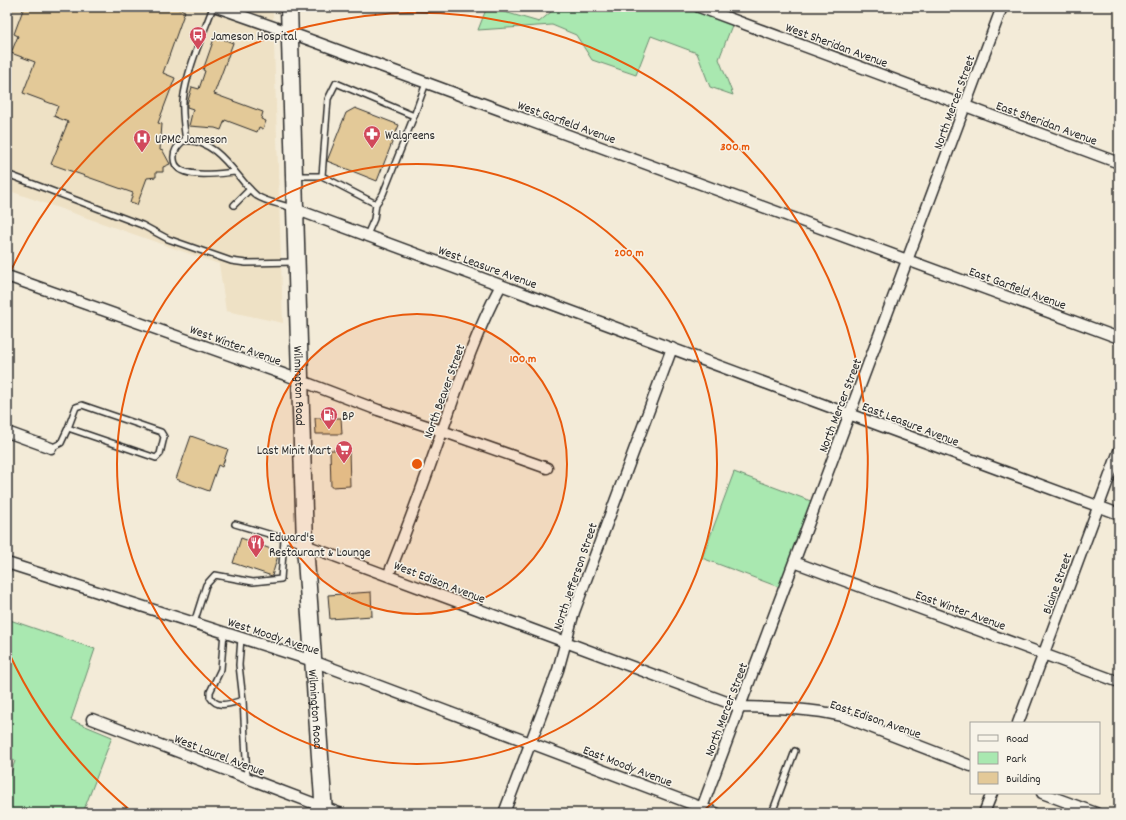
<svg xmlns="http://www.w3.org/2000/svg" width="1126" height="820" font-family="Dekko,sans-serif">
<style>
.built{fill:#eee1c5}
.green{fill:#a9e8b0;stroke:#6a8a6e}
.building{fill:#e3c998;stroke:#2b2b2b}
.lines{fill:none;stroke-linecap:round;stroke-linejoin:round}
.lane-casing{stroke:#2b2b2b;stroke-width:8}
.street-casing{stroke:#2b2b2b;stroke-width:13}
.primary-casing{stroke:#2b2b2b;stroke-width:19}
.lane{stroke:#f7f3e8;stroke-width:5}
.street{stroke:#f7f3e8;stroke-width:10}
.primary{stroke:#f7f3e8;stroke-width:16}
.ring{fill:none;stroke:#e8590c;stroke-width:2}
.labels{text-anchor:middle;stroke-width:3;stroke-linejoin:round;paint-order:stroke}
.poi-label{font-size:13px;fill:#2b2b2b;stroke:#f7f3e8;text-anchor:start}
.street-label{font-size:13px;fill:#2b2b2b;stroke:#f7f3e8}
.centre{fill:#e8590c;stroke:#f7f3e8;stroke-width:2}
.ring-label{font-size:12px;text-anchor:middle;font-weight:bold;fill:#e8590c;stroke:#f7f3e8;stroke-width:3;stroke-linejoin:round;paint-order:stroke}
</style>
<rect width="100%" height="100%" fill="#f3ebd8"/>
<filter id="ink" filterUnits="userSpaceOnUse"><feTurbulence type="fractalNoise" baseFrequency=".025" numOctaves="2"/><feDisplacementMap in="SourceGraphic" scale="8" xChannelSelector="R" yChannelSelector="G"/><feConvolveMatrix kernelMatrix="1 2 1 2 8 2 1 2 1" color-interpolation-filters="sRGB"/></filter>
<g filter="url(#ink)">
<path class="built" d="M7,7H256L273,13L283,323L226,311L219,264L7,190V115L11,105L7,99Z"/>
<path class="green" d="M487,7L539,22L551,12L553,7H699L734,20L719,59L733,95L710,87L697,53L651,36L636,75L592,60L576,35L552,25L478,30Z
M734,472L816,503L784,589L702,558Z
M7,619L95,649L71,720L112,737L85,807V813H7V784L15,761L7,758Z"/>
<path class="building" d="M24,7H173L185,11L163,73L175,78L158,123L162,124L160,150L163,151L170,164L163,167V172H156V177L147,178L137,205L130,203L133,193L51,164L68,122L54,116L58,106L23,93L35,62L11,53L18,36L14,34Z
M215,36L233,43L214,94L263,112L261,119L266,121L263,129L259,127L257,132L225,120L221,130L215,128L189,126L193,109L187,107V104L192,87L199,89L205,71L203,70Z
M355,108L399,125L377,181L327,161L346,113Z
M315,418H341L342,434H316Z
M191,436L228,449L222,467L218,465L209,491L176,479Z
M330,450H349L350,486L331,487Z
M241,538L279,552L272,576L233,563Z
M371,592L372,616L330,619L328,595Z"/>
<g class="lines">
<g class="lane-casing">
<path id="lane" d="M186,141C184,127 182,114 183,101C187,69 202,37 213,7
M235,172C221,173 175,181 174,159C173,151 177,146 183,141C211,137 230,166 246,185C249,188 253,193 257,196C266,202 281,204 292,208
M7,174L142,225L168,239L231,261L246,263L295,262
M295,176H322L328,99L336,83L414,116L426,83
M322,176L376,204L374,219L367,235
M376,204L383,194L414,116
M234,205L250,189
M51,448L61,443L68,428L156,458L160,454L164,437L161,432L82,405L76,407L68,428
M235,524L302,544
M194,623L206,585L215,575L253,582L281,579L284,539
M224,632L221,669L210,692V697C218,710 231,703 243,700
M241,638L239,665L243,700L247,778
M772,813L795,751"/>
</g>
<g class="street-casing">
<path id="street" d="M217,7L302,37L1119,338
M699,7L1119,163
M295,209L1119,514
M7,276L286,375L378,410L442,431L547,468
M7,432L51,448
M305,545L740,707C774,708 809,708 842,716L971,766
M794,562L1119,682
M7,563L313,661L716,813
M388,576C409,524 428,472 446,420C462,374 478,328 501,285
M92,719L339,813
M1018,723L1119,451
M1042,793L1096,813
M504,813L558,670L574,612L672,348
M700,813L1002,7
M984,813L992,793"/>
</g>
<g class="primary-casing">
<g id="primary">
<path id="s1" d="M289,7L305,545L324,813"/>
</g>
</g>
<use href="#lane" class="lane"/>
<use href="#street" class="street"/>
<use href="#primary" class="primary"/>
</g>
</g>
<circle cx="417" cy="464" r="150" fill="#e8590c" fill-opacity=".12"/>
<g class="ring">
<circle cx="417" cy="464" r="150"/>
<circle cx="417" cy="464" r="300"/>
<path d="M131 811A450 450 0 0 1 8 651M8 277A450 450 0 1 1 703 811"/>
</g>
<defs>
<g id="bus-pin" transform="scale(0.9)"><path d="M0 17L-7.5 6A9.5 9.5 0 1 1 7.5 6Z" fill="#d1495b" stroke="#f7f3e8"/><path d="M-5-6H5V4H4V6H2V4H-2V6H-4V4H-5ZM-3.5-4V0h7V-4ZM-3.5 1.2v1.5H-2V1.2ZM2 1.2v1.5H3.5V1.2Z" fill="#fff"/></g>
<g id="pharmacy-pin" transform="scale(0.9)"><path d="M0 17L-7.5 6A9.5 9.5 0 1 1 7.5 6Z" fill="#d1495b" stroke="#f7f3e8"/><path d="M-2-6h4v4h4v4h-4v4h-4v-4h-4v-4h4Z" fill="#fff"/></g>
<g id="hospital-pin" transform="scale(0.9)"><path d="M0 17L-7.5 6A9.5 9.5 0 1 1 7.5 6Z" fill="#d1495b" stroke="#f7f3e8"/><path d="M-5-5h3v3.5h4V-5h3V5h-3V1.5h-4V5h-3Z" fill="#fff"/></g>
<g id="fuel-pin" transform="scale(0.9)"><path d="M0 17L-7.5 6A9.5 9.5 0 1 1 7.5 6Z" fill="#d1495b" stroke="#f7f3e8"/><path d="M-5.5-6h7V0h2V4h1.3V-2.5L3-4.5l.8-.8L6-3V5H2.5V1h-1V6h-7ZM-4.2-4.7v3.2H.2V-4.7Z" fill="#fff"/></g>
<g id="supermarket-pin" transform="scale(0.9)"><path d="M0 17L-7.5 6A9.5 9.5 0 1 1 7.5 6Z" fill="#d1495b" stroke="#f7f3e8"/><path d="M-6-5.5h2.5l.6 2H6L4.5 2H-2.5L-4.4-4H-6ZM-1.5 3.2a1.3 1.3 0 1 0 .1 0ZM3 3.2a1.3 1.3 0 1 0 .1 0Z" fill="#fff"/></g>
<g id="restaurant-pin" transform="scale(0.9)"><path d="M0 17L-7.5 6A9.5 9.5 0 1 1 7.5 6Z" fill="#d1495b" stroke="#f7f3e8"/><path d="M-5-6h1v4h1v-4h1v4h1v-4h1v5L-1.5 .5V6h-2V.5L-5-1ZM5-6V6H3V1.5H1.5Q1.5-4 5-6Z" fill="#fff"/></g>
</defs>
<g fill-rule="evenodd">
<use href="#bus-pin" x="198" y="35"/>
<use href="#pharmacy-pin" x="372" y="134"/>
<use href="#hospital-pin" x="142" y="138"/>
<use href="#fuel-pin" x="329" y="415"/>
<use href="#supermarket-pin" x="344" y="449"/>
<use href="#restaurant-pin" x="256" y="543"/>
</g>
<g class="labels">
<g class="poi-label">
<text x="211" y="40">Jameson Hospital</text>
<text x="385" y="139">Walgreens</text>
<text x="155" y="143">UPMC Jameson</text>
<text x="342" y="420">BP</text>
<text x="331" y="454" text-anchor="end">Last Minit Mart</text>
<text x="269" y="541">Edward's<tspan x="269" dy="15">Restaurant &amp; Lounge</tspan></text>
</g>
<g class="street-label">
<text transform="translate(837 44) rotate(20)" y="5">West Sheridan Avenue</text>
<text transform="translate(953 102) rotate(-70)" y="5">North Mercer Street</text>
<text transform="translate(567 121) rotate(20)" y="5">West Garfield Avenue</text>
<text transform="translate(1047 122) rotate(20)" y="5">East Sheridan Avenue</text>
<text transform="translate(488 266) rotate(20)" y="5">West Leasure Avenue</text>
<text transform="translate(1018 287) rotate(20)" y="5">East Garfield Avenue</text>
<text transform="translate(236 344) rotate(20)" y="5">West Winter Avenue</text>
<text dy="5" stroke="none"><textPath href="#s1" startOffset="379">Wilmington Road</textPath></text>
<text transform="translate(443 391) rotate(-70)" y="5">North Beaver Street</text>
<text transform="translate(839 405) rotate(-69)" y="5">North Mercer Street</text>
<text transform="translate(911 423) rotate(21)" y="5">East Leasure Avenue</text>
<text transform="translate(574 576) rotate(-71)" y="5">North Jefferson Street</text>
<text transform="translate(440 581) rotate(21)" y="5">West Edison Avenue</text>
<text transform="translate(1056 583) rotate(-70)" y="5">Blaine Street</text>
<text transform="translate(961 609) rotate(20)" y="5">East Winter Avenue</text>
<text transform="translate(274 635) rotate(18)" y="5">West Moody Avenue</text>
<text transform="translate(725 709) rotate(-69)" y="5">North Mercer Street</text>
<text dy="5" stroke="none"><textPath href="#s1" startOffset="703">Wilmington Road</textPath></text>
<text transform="translate(876 718) rotate(19)" y="5">East Edison Avenue</text>
<text transform="translate(220 754) rotate(21)" y="5">West Laurel Avenue</text>
<text transform="translate(628 765) rotate(21)" y="5">East Moody Avenue</text>
</g>
</g>
<circle cx="417" cy="464" r="6" class="centre"/>
<g class="ring-label">
<text x="735" y="150">300 m</text>
<text x="629" y="256">200 m</text>
<text x="523" y="362">100 m</text>
</g>
<rect width="1126" height="820" fill="none" stroke="#f7f3e8" stroke-width="24"/>
<rect x="12" y="12" width="1102" height="796" fill="none" stroke="#2b2b2b" stroke-width="1.5" filter="url(#ink)"/>
<rect x="970" y="722" width="130" height="72" fill="#f7f3e8" stroke="#a5a39c"/>
<rect x="978" y="735" width="20" height="6" fill="#f7f3e8" stroke="#a5a39c"/>
<text x="1006" y="742" font-size="12" fill="#2b2b2b">Road</text>
<rect x="978" y="752" width="20" height="12" fill="#a9e8b0" stroke="#a5a39c"/>
<text x="1006" y="762" font-size="12" fill="#2b2b2b">Park</text>
<rect x="978" y="772" width="20" height="12" fill="#e3c998" stroke="#a5a39c"/>
<text x="1006" y="782" font-size="12" fill="#2b2b2b">Building</text>
</svg>
